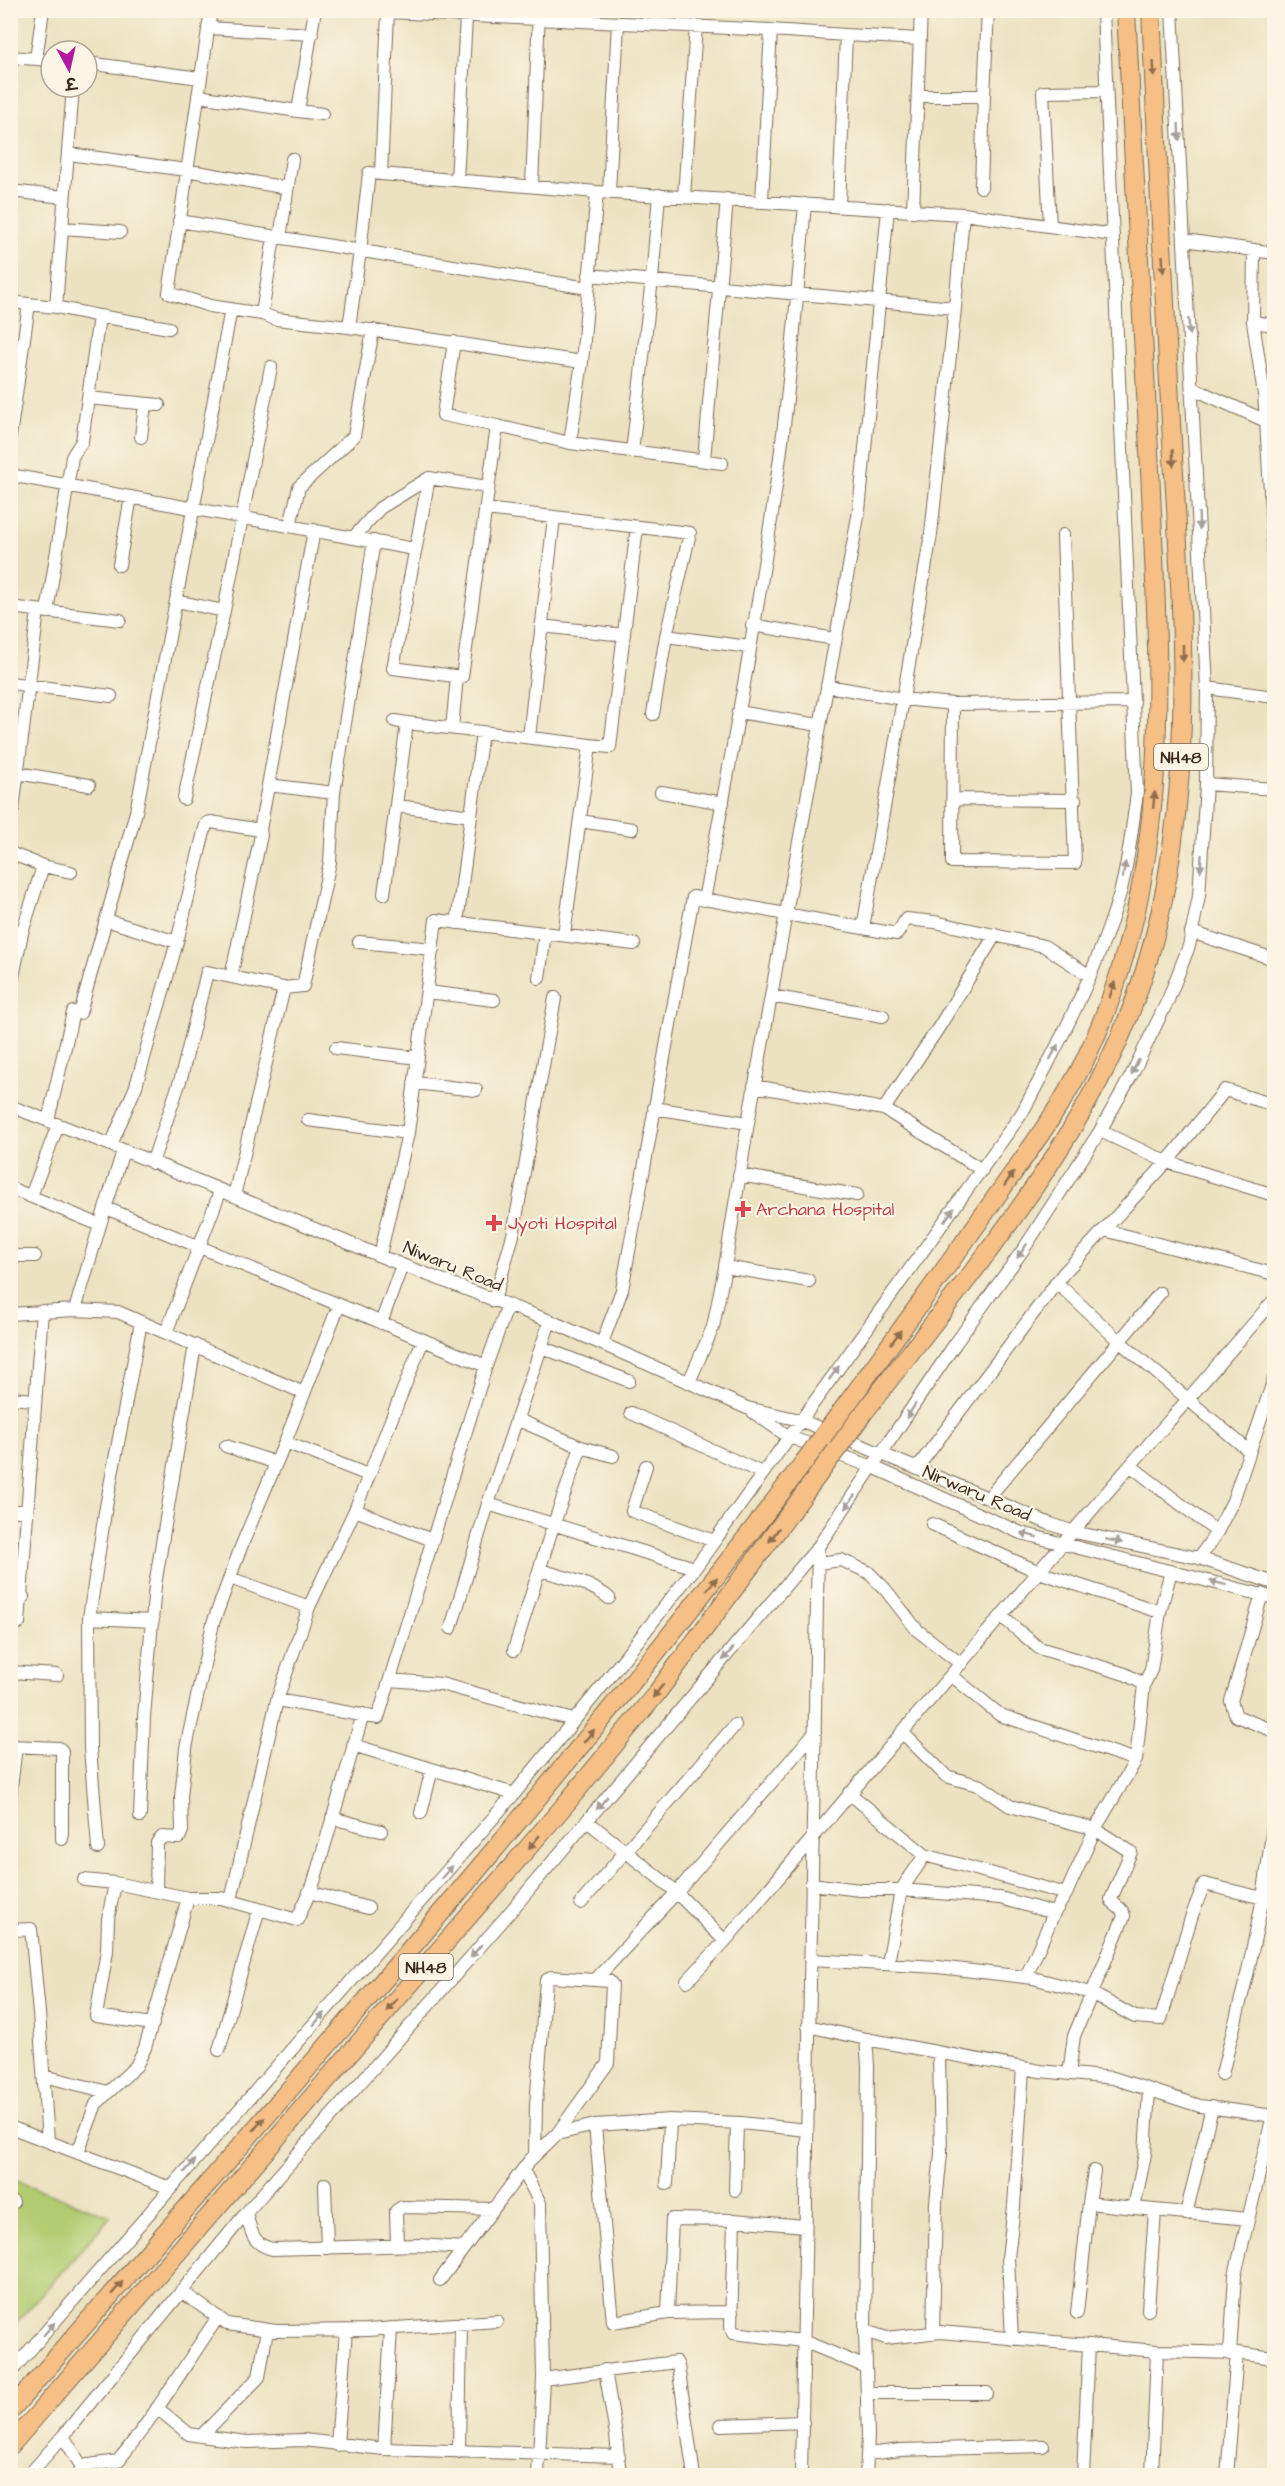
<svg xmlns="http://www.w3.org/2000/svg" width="1285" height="2486" font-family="'Architects Daughter','Playpen Sans Deva',sans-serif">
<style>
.green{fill:#b2cc71;stroke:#767b48;stroke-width:1.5}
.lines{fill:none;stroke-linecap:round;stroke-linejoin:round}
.minor-casing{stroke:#796a57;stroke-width:14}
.highway-casing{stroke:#796a57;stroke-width:20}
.minor{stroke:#fff;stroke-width:12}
.highway{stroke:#f5bf86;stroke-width:18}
.highway-bridge-casing{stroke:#796a57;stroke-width:20;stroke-linecap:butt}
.highway-bridge{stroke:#f5bf86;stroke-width:18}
.oneway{fill:#8f6d4d}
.oneway2{fill:#a79f9a}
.health-dot{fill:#e0444e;stroke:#fcf5e5;stroke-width:2}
.labels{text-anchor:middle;stroke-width:4.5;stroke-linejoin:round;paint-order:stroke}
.shield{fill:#fcf5e5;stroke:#75675a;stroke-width:1.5}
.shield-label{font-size:16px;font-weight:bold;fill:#3b2a1e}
.health-label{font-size:18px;fill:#be3a42;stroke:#fcf5e5;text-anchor:start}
.street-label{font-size:18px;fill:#3b2a1e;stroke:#fcf5e5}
</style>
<rect width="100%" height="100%" fill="#fcf5e5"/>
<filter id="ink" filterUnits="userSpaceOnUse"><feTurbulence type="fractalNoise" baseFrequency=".0167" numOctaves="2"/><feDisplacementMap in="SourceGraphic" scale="12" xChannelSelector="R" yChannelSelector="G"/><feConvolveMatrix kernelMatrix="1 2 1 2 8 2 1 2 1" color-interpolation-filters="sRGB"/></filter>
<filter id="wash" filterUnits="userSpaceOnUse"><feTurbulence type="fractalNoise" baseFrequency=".008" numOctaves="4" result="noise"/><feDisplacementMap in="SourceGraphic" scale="24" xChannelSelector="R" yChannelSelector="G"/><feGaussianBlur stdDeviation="1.35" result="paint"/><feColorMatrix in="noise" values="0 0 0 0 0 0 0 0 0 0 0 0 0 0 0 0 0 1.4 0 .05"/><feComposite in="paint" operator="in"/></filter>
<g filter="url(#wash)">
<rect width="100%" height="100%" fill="#ece2c1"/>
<path class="green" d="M11,2179L111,2216L11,2329Z"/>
</g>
<g filter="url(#ink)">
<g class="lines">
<g class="minor-casing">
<path id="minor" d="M211,10L169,293L210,306L262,314L276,319L349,327L582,362L597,192L381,174L388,12L771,30L846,35
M208,28L312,34
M10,57L51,60
M36,59L43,10
M87,63L200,78
M73,87L56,307L99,316L88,398L159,405
M198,96L298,111L315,10
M918,96H984L988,10
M298,111L322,114
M69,154L186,170L287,188
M457,180L466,17
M532,186L539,10
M981,187L984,96
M10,191L64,197
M597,192L963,214L1113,235
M609,192L618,23
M684,196L696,26
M762,200L771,30
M839,206L846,35L920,39
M913,211L921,10
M179,221L588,288
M1050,226L1043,92L1106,91
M62,228L120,232
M280,238L292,159
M1185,240L1274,253
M589,275L955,308
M10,302L56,307
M262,314L274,237
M99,316L169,328
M1253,322L1254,250
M349,327L360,251L369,173L381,174
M454,342L443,415L497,426
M1192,388L1266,421L1264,394L1274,396
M1264,394L1253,322L1274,325
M1266,421L1274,562
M10,436L29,304
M141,437L145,404
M570,443L582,362
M632,452L652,279L659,195
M704,460L727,199
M10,475L414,549
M488,487L429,478L393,668L462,677L497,426L570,443L722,463
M485,509L554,517
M290,526L299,487L354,436L373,330
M354,537L380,508L429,478
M119,565L131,497
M176,601L224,611
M10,607L120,620
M47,612L72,457L82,441L88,398
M752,625L835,639
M541,626L624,635
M10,683L111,696
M827,686L903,699L931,534L955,308L963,214
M1207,688L1274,697
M953,704L952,862L1075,863L1063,535
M738,712L819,725
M653,714L666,636
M395,721L407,723
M452,728L457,677
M529,737L554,517L690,533L666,636L749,647
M590,745L610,747L637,527
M17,773L89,785
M1206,784L1274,789
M268,785L334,793
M661,792L723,803
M184,799L224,611L271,367
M953,799L1075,800
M398,806L471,816
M13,809L38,611
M580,821L632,829
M10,853L43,866L22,933L10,931
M43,866L71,872
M384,894L407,723L590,745L564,935
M704,900C731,760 757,620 777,479C790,388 797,295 805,204
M106,920L177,942
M457,923L482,732
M863,928L897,934L906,919L935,922L1044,946L1090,976
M1191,932L1274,959
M359,942L433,949
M231,977L261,835L260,830
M539,978L545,933
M284,988L303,986L330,862L334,793L374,541
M10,991L22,933
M427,992L494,1000
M771,996L883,1016
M336,1048L418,1058
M414,1083L476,1090
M754,1086L884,1109L939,1027L995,935
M10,1106L111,1145L402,1265L550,1321L747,1408L800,1420L1048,1523L1074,1532L1199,1558L1274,1583
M654,1108L748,1123
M884,1109L982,1170
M308,1120L408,1133
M48,1121L73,1012L80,1013L136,812L231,309
M1100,1131L1167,1162L1274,1195
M111,1145L136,1086L177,942L205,828L207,823L211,822L260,830L314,530
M152,1163L181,1078L207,972L284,988L234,1196
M739,1175L857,1195
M10,1188L100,1225L123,1151
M31,1196L58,1125
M106,1208L486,1366L507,1307
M1104,1230L1274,1274
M380,1255L408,1133L436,920L634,944
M10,1256H35
M725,1267L809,1281
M1056,1282L1119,1341L1249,1451
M494,1301L513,1235L555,998
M75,1310L100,1225
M10,1314L75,1310L118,1312L304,1393
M141,1322L105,1512L89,1618L153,1621
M381,1323L402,1265
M166,1333L220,1192
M602,1343L622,1290L693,897L863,928L903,699L953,704L1134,702
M541,1347L629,1381
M689,1382L713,1327L725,1267L748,1123L859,511L888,209
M10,1398L34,1400
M753,1412L789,1437L873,1467L1021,1533L1274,1598
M631,1413L762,1473
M516,1419L581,1447L613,1456
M285,1442L339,1305
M226,1446L276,1463
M646,1466L632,1511L714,1541
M1131,1466L1217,1532
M917,1468L1063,1274L1167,1162L1225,1090L1274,1105
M988,1498L1160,1293
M488,1504L695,1568
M355,1510L432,1540
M10,1511H27
M932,1524L1039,1572L1160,1612
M1199,1558L1217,1532L1233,1501L1274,1379
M818,1563L841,1560L868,1572L885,1589L917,1630L961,1664
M540,1570C564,1577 589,1582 609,1598
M230,1578L309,1607
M1262,1594L1231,1701L1236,1716L1274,1731
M10,1596L23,1597
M1001,1616L1039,1648L1125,1674L1144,1684L1151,1670L1160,1612L1171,1571
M89,1618L90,1748L98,1848
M19,1623L42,1311
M451,1628L488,1504L550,1321
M514,1650L553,1526L581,1447
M10,1672L57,1675
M951,1675L1000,1715L1136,1760
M390,1680L441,1684L573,1720
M277,1700L378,1718L486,1366
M353,1745L514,1794
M10,1746L59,1748L62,1751V1839
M849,1793L925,1855L1066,1894
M10,1796L16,1746
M421,1813L432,1769
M140,1816L144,1717L155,1585L195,1345
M332,1818L381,1831
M587,1821L673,1889L725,1941L1063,1543L1274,1300
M84,1880L115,1883
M811,1884L860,1890H901L925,1855
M156,1890L157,1843L162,1837L179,1838L182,1831L181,1797L186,1748L213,1623L241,1547L285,1442L368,1475
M309,1892L368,1908
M231,1900L277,1700L309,1607L355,1510L423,1340
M581,1903L735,1725
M10,1930L31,1929L39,2013L48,2141
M810,1960L938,1967L1033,1978L1091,1993L1135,2017L1161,2019L1191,1918L1204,1884L1263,1898L1274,1820
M888,1964L901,1890L1000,1898L1054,1913L1066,1894L1095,1829L1010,1806L981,1786L946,1776L902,1732
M1026,1977L1054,1913
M596,1979L677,1892L815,1732
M687,1981L725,1941
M153,2024L96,2016L107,1951L108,1919L115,1883L188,1898H221L297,1920L313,1885L363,1714
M808,2026L866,2039L868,2066L865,2331L868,2435L866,2476
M866,2039L1040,2071L1113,2078L1200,2106L1274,2116
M219,2050L259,1909
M1069,2074L1074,2036L1124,1916C1123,1906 1113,1907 1111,1899L1131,1852L1095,1829L1136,1760L1144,1684
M1222,2074L1248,1971L1263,1898L1274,1900
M44,2076L108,2092
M1149,2090L1145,2154L1134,2208L1248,2219
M595,2125L613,2322L668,2313L732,2312
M10,2127L170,2188
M78,2152L96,2104L136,2066L145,2048L188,1898
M535,2155L536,2105L546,1981L551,1977L609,1981L612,1985L608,2063L557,2134
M523,2170L540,2203L543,2379L676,2362L678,2366L694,2476
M325,2184L327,2248
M667,2184L670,2120
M735,2190L737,2123
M1089,2203L1094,2171
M10,2205L13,2202
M246,2213C251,2231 252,2245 273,2249L420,2245L463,2248
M1186,2214L1212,2107
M734,2220L731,2326L733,2333L803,2341L866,2367
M397,2246L396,2211L402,2207L493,2209
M440,2280L530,2160L557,2134L595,2125L670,2120L741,2123L807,2130
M181,2291L227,2324L276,2331L367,2330L497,2321
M1148,2310L1155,2211
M668,2313L672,2219L734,2220L805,2226
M1077,2313L1089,2203L1134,2208
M865,2331L886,2338L940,2332L1157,2351
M933,2333L936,2202L941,2154L939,2053
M1012,2339L1008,2258L1014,2206L1023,2068
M1230,2354L1235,2275L1273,2115
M605,2370L616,2435L620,2476
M10,2373L514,1794L603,1685L695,1568L1022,1113C1060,1042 1097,971 1120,893C1129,861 1132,826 1137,794L1103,10
M867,2393H987
M157,2408L189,2434L201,2436L259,2377L267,2330
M721,2425L803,2422
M63,2436L85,2472
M201,2436L247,2442L303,2440L384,2449L619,2456
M337,2445L346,2331
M384,2449L391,2328
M459,2452L461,2323
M867,2454L901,2450L1043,2446
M28,2476L63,2436L246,2213L505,1918L818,1547L955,1344L1025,1247L1100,1131L1131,1076L1168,1000L1189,946L1199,896L1206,784L1207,688L1172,10
M80,2476L81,2466L118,2461C155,2416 185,2365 218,2317
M538,2476L543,2379
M801,2476L818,1547
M1083,2476L1089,2345
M1152,2476L1157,2351L1237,2353L1274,2358
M1227,2476L1237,2353"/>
</g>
<g class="highway-casing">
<path id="highway" d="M849,1401C898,1334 948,1266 996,1197C1027,1153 1061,1108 1085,1060C1176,872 1159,672 1150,470C1143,317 1134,164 1126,10
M862,1415C946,1305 1046,1188 1107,1065C1207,866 1183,637 1171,423C1164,285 1157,148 1151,10
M10,2411C280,2099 556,1792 804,1462
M10,2446L564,1806L656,1694L821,1471"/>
</g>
<use href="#minor" class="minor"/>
<use href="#highway" class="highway"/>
<g class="highway-bridge-casing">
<path id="highway-bridge" d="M804,1462L849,1401
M821,1471L862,1415"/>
</g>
<use href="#highway-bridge" class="highway-bridge"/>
</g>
<defs><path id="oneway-solid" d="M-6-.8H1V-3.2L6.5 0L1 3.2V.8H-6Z" transform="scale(1.5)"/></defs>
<g class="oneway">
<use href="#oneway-solid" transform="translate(1154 69) rotate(87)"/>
<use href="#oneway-solid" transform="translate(1163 264) rotate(87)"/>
<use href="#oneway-solid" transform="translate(1173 458) rotate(87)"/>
<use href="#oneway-solid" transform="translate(1183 653) rotate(90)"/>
<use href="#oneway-solid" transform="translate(1154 800) rotate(-84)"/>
<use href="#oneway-solid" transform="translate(1112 990) rotate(-72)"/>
<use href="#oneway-solid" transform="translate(1009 1179) rotate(-55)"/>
<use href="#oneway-solid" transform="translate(896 1337) rotate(-54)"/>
<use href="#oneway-solid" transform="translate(774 1535) rotate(126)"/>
<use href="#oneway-solid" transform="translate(712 1584) rotate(-52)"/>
<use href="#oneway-solid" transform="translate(658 1691) rotate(128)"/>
<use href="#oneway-solid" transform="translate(589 1736) rotate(-51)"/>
<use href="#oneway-solid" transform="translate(534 1842) rotate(130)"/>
<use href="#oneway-solid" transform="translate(392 2005) rotate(131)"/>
<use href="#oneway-solid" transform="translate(259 2124) rotate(-49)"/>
<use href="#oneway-solid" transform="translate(117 2288) rotate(-49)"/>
</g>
<g class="oneway2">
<use href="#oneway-solid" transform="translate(1179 132) rotate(87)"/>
<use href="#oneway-solid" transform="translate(1189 327) rotate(87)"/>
<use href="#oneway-solid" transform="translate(1199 521) rotate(87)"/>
<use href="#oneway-solid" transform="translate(1201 863) rotate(94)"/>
<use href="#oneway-solid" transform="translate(1124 870) rotate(-80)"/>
<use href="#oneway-solid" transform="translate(1054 1052) rotate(-62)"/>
<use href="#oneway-solid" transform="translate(1135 1067) rotate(116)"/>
<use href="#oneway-solid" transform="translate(949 1215) rotate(-54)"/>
<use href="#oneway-solid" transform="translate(1022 1251) rotate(125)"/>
<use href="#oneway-solid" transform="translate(834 1373) rotate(-54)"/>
<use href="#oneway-solid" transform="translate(911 1411) rotate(123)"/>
<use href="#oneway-solid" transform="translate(850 1502) rotate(124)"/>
<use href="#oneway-solid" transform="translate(1029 1535) rotate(-165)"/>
<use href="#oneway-solid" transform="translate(1114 1541) rotate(12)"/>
<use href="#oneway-solid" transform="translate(1218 1583) rotate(-166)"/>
<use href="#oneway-solid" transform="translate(728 1654) rotate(130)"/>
<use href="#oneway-solid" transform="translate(602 1803) rotate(130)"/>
<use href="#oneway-solid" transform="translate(447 1872) rotate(-49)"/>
<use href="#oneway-solid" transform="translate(476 1951) rotate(131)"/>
<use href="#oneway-solid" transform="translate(319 2019) rotate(-49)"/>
<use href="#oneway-solid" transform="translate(190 2166) rotate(-49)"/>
<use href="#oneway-solid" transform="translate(49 2329) rotate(-49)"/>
</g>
</g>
<g class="health-dot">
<path d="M740 1200h6v6h6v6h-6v6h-6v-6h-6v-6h6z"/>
<path d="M491 1214h6v6h6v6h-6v6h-6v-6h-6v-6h6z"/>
</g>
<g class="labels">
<g class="shield">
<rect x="1154" y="744" width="54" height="26" rx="4.5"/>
<rect x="399" y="1954" width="54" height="26" rx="4.5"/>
</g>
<g class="shield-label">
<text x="1181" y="763">NH48</text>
<text x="426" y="1973">NH48</text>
</g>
<g class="health-label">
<text x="756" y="1215">Archana Hospital</text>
<text x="508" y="1229">Jyoti Hospital</text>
</g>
<g class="street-label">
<text transform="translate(453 1266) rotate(22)" y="6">Niwaru Road</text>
<text transform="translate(977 1493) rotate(23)" y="6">Nirwaru Road</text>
</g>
</g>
<rect width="1285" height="2486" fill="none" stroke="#fcf5e5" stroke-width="36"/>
<g transform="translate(69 69) rotate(172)"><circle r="28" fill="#fcf5e5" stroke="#afa495" stroke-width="1.5"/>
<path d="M0-4.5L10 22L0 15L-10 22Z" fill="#b5179e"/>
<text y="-9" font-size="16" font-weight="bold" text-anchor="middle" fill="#3b2a1e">उ</text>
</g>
</svg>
